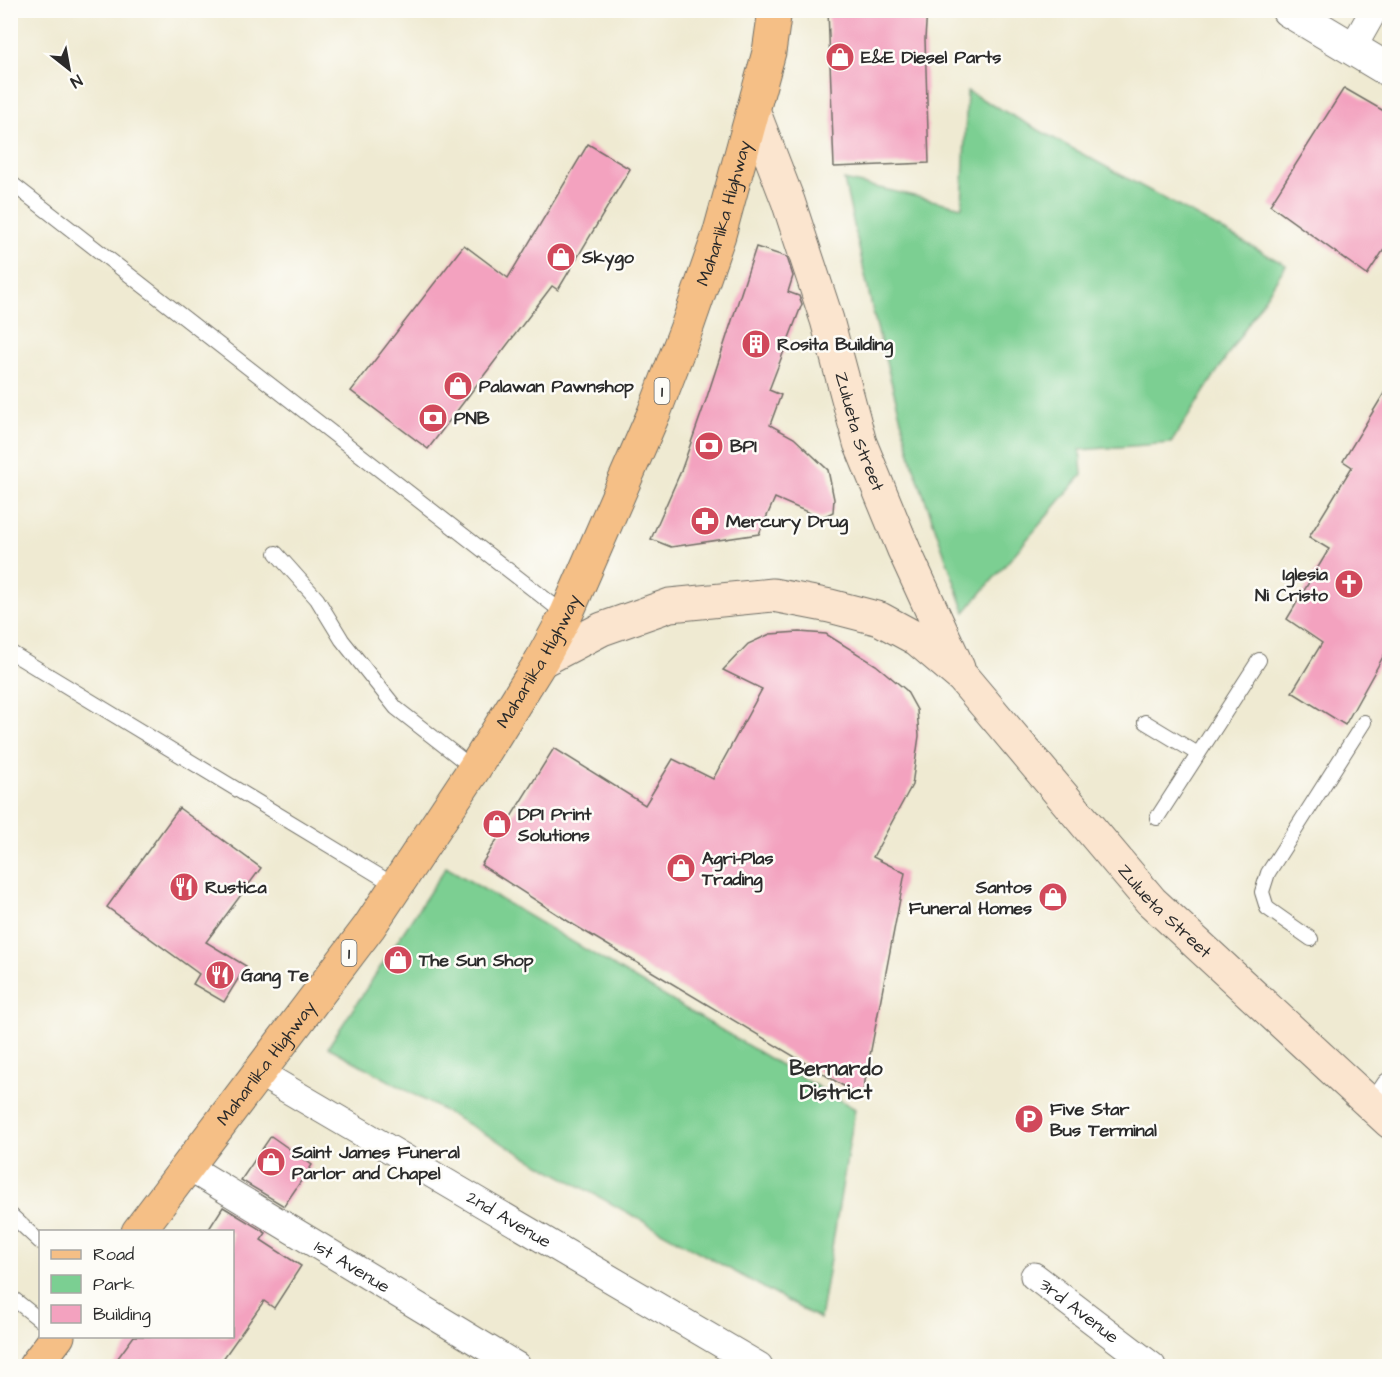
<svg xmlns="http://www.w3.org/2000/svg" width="1400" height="1377" font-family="'Architects Daughter',sans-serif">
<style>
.green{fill:#7bcf92;stroke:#537d5e;stroke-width:1.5}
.building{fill:#f3a2bf}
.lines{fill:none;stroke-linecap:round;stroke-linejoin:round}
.service-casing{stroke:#706e65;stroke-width:16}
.minor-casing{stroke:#706e65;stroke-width:29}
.tertiary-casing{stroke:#706e65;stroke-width:35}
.secondary-casing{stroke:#706e65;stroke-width:35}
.primary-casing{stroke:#706e65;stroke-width:35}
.service{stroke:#fff;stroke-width:14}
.minor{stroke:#fff;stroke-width:27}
.tertiary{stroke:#fff;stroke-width:33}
.secondary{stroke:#fbe5cf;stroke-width:33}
.primary{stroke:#f5bf86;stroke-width:33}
.labels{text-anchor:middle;stroke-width:5;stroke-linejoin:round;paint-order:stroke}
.shield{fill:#fdfcf7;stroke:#6a6a68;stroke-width:1.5}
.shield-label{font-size:16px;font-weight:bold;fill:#2b2b2b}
.poi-label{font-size:18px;font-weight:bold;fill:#2b2b2b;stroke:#fdfcf7;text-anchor:start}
.street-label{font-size:18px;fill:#2b2b2b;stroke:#fdfcf7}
.quarter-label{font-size:21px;font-weight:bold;fill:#2b2b2b;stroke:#fdfcf7}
</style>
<rect width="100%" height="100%" fill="#fdfcf7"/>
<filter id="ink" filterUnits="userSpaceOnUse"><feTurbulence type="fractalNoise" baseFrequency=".0167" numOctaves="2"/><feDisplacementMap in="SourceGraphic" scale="12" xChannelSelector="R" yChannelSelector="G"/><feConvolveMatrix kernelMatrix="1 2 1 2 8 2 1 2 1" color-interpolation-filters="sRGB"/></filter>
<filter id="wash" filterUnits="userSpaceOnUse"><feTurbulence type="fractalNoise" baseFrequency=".008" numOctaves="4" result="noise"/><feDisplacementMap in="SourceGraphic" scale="24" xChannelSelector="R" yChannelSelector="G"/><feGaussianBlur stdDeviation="1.35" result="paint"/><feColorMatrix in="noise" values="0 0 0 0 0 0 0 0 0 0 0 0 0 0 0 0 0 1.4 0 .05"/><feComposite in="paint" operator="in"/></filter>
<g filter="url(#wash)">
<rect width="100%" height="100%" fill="#efead2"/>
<path class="green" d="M967,91L1286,265L1171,443L1080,450L1082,475L965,612L913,465L874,316L844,180L962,207Z
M446,867L855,1109L820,1319L328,1047Z"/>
<g id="blocks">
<path class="building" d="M828,10H927L925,39L929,163L834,167Z
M1344,88L1389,114V242L1367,275L1270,205Z
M588,144L630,169L558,290L552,286L428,449L351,391L464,245L508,278Z
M756,247L787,257L793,276L788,292L799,296L802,304L769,390L781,395L770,425L794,438L828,470L834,499L833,512L821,518L775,498L759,534L671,547L651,539L681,471L706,400Z
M1389,385V646L1345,725L1292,692L1322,643L1287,619L1329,549L1309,537L1352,467L1343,461Z
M799,632L826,634L876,665L906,690L917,710L919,736L912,785L873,857L905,873L862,1097L574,925L481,865L554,748L645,805L673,759L713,779L762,689L723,670L748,644L770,634Z
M179,808L261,868L206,942L246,966L224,1002L193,984L199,974L107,907Z
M271,1136L312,1165L284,1206L241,1180Z
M223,1207L266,1233L261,1240L301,1266L274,1308L264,1301L218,1366H112L134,1336H232V1232H207Z"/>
</g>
</g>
<g filter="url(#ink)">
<use href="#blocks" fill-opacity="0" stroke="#706e65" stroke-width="1.5"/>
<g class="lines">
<g class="service-casing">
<path id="service" d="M10,182L566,615
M276,553L317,599L342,640L396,708L474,769
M10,652L396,886
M1145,722L1198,754
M1157,818L1259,660
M1311,939L1267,908L1262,892L1268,873L1364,722
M10,1214L40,1242
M10,1296L40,1320"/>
</g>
<g class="minor-casing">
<g id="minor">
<path d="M1352,49L1374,10"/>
<path id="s1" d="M258,1072L759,1366"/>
<path d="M1374,1110L1390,1086"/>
<path id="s2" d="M188,1167L517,1366"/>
<path id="s3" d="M1034,1276L1152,1366"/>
</g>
</g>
<g class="tertiary-casing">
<path id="tertiary" d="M1288,10L1390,71"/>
</g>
<g class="secondary-casing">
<g id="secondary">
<path id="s4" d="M753,110L788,201L827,320L860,443L904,550L958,668"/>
<path id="s5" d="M541,661L602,629L670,605L773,595L830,606L880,619L917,639L963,678L1151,901L1390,1122"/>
</g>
</g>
<g class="primary-casing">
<g id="primary">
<path id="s6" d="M138,1232L369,927L474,769L541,661L566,615L654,413L687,327L719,235L769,52L775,10"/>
<path d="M35,1366L58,1336"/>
</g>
</g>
<use href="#service" class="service"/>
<use href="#minor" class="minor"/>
<use href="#tertiary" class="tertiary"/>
<use href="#secondary" class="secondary"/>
<use href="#primary" class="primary"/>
</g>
</g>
<defs>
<g id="shop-disc" transform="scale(1.5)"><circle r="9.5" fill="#d1495b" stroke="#fdfcf7"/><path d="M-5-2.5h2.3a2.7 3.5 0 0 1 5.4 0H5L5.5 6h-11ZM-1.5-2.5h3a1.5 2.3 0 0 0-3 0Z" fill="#fff"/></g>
<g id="building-disc" transform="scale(1.5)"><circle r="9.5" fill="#d1495b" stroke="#fdfcf7"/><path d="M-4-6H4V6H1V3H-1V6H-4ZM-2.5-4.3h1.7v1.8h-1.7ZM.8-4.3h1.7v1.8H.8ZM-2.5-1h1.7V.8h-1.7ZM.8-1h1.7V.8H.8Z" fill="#fff"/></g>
<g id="bank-disc" transform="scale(1.5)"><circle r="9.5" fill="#d1495b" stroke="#fdfcf7"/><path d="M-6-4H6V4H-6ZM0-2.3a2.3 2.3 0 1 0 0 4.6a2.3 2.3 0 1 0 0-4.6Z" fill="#fff"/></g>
<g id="pharmacy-disc" transform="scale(1.5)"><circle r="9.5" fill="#d1495b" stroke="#fdfcf7"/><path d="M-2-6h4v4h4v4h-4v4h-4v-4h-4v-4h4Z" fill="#fff"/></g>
<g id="church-disc" transform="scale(1.5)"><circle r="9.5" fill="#d1495b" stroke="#fdfcf7"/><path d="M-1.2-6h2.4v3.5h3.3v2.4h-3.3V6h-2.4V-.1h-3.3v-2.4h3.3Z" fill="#fff"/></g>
<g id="restaurant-disc" transform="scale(1.5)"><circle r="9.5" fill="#d1495b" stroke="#fdfcf7"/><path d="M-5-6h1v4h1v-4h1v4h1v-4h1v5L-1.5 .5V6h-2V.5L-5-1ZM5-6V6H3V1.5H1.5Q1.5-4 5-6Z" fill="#fff"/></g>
<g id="parking-disc" transform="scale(1.5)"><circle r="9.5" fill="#d1495b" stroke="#fdfcf7"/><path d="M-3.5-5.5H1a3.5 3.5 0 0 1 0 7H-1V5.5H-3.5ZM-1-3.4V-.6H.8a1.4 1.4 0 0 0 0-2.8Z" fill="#fff"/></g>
</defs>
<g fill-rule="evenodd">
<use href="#shop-disc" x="840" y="57"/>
<use href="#shop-disc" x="561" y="257"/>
<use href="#building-disc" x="756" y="344"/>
<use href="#shop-disc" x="458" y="386"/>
<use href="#bank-disc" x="433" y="418"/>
<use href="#bank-disc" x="709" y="446"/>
<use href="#pharmacy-disc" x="705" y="521"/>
<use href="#church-disc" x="1349" y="584"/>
<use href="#shop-disc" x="497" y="824"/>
<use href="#shop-disc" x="681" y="868"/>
<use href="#restaurant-disc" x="184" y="887"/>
<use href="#shop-disc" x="1053" y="897"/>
<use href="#shop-disc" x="398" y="960"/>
<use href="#restaurant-disc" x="220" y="975"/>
<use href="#parking-disc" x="1029" y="1119"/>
<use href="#shop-disc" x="271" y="1162"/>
</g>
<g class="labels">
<g class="shield">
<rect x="654.5" y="378" width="15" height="26" rx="4.5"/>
<rect x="341.5" y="940" width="15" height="26" rx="4.5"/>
</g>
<g class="shield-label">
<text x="662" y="397">1</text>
<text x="349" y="959">1</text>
</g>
<g class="poi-label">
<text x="861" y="63">E&amp;E Diesel Parts</text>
<text x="582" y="263">Skygo</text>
<text x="777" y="350">Rosita Building</text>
<text x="479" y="392">Palawan Pawnshop</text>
<text x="454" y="424">PNB</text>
<text x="730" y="452">BPI</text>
<text x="726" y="527">Mercury Drug</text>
<text x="1328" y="580" text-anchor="end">Iglesia<tspan x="1328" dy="21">Ni Cristo</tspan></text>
<text x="518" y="820">DPI Print<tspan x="518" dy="21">Solutions</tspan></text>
<text x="702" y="864">Agri-Plas<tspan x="702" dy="21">Trading</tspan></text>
<text x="205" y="893">Rustica</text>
<text x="1032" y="893" text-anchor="end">Santos<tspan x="1032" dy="21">Funeral Homes</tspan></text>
<text x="419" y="966">The Sun Shop</text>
<text x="241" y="981">Gang Te</text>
<text x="1050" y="1115">Five Star<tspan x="1050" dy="21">Bus Terminal</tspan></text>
<text x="292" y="1158">Saint James Funeral<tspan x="292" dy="21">Parlor and Chapel</tspan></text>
</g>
<g class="street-label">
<text dy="6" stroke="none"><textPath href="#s6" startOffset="1184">Maharlika Highway</textPath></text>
<text dy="6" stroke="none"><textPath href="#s4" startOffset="339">Zulueta Street</textPath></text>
<text dy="6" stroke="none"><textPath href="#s6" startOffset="698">Maharlika Highway</textPath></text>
<text dy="6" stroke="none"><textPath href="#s5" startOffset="765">Zulueta Street</textPath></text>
<text dy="6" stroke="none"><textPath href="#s6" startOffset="212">Maharlika Highway</textPath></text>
<text dy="6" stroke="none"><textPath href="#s1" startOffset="291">2nd Avenue</textPath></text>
<text dy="6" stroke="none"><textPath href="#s2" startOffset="192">1st Avenue</textPath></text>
<text dy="6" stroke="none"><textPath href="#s3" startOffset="57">3rd Avenue</textPath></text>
</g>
<g class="quarter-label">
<text x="836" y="1075">Bernardo<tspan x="836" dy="24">District</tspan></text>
</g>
</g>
<rect width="1400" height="1377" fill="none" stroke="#fdfcf7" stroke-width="36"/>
<rect x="39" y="1230" width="195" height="108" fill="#fdfcf7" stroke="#a9a8a5" stroke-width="1.5"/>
<rect x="51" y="1250" width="30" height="9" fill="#f5bf86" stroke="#a9a8a5" stroke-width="1.5"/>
<text x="93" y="1260" font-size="18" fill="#2b2b2b">Road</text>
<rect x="51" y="1275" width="30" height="18" fill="#7bcf92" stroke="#a9a8a5" stroke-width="1.5"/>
<text x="93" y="1290" font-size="18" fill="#2b2b2b">Park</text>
<rect x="51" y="1305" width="30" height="18" fill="#f3a2bf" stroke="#a9a8a5" stroke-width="1.5"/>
<text x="93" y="1320" font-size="18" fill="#2b2b2b">Building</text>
<g transform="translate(69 69) rotate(149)" stroke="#fdfcf7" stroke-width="4.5" paint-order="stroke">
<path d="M0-4.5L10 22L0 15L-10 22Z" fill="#2b2b2b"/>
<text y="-9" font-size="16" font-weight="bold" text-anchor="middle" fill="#2b2b2b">N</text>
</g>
</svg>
